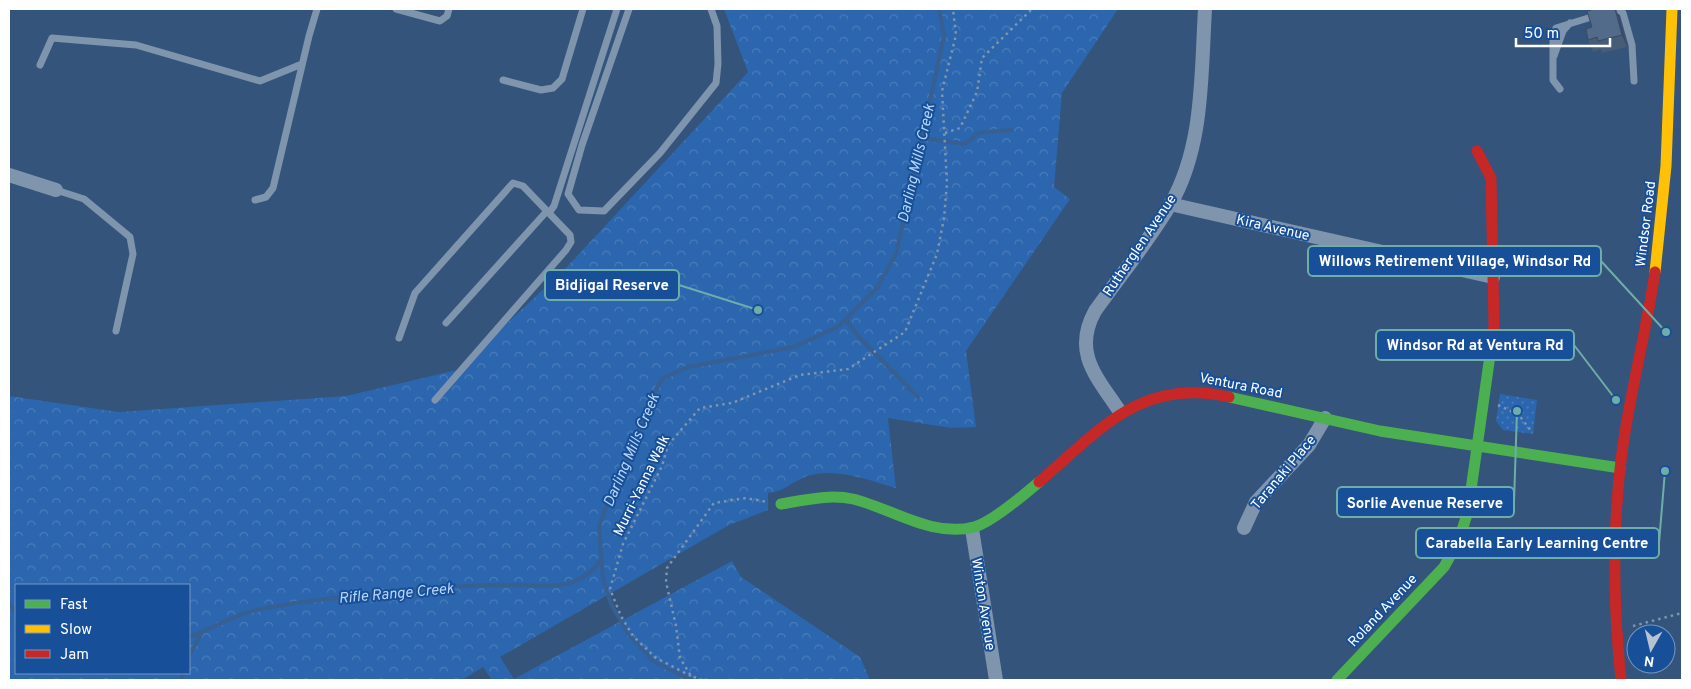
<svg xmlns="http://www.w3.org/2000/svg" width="1691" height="689" font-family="Overpass,sans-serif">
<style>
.forest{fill:url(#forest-crowns);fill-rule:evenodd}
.park{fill:url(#park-dots)}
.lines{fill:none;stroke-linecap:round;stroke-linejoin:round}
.stream{stroke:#375f92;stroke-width:4}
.path{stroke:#7f94ad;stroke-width:2.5;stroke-dasharray:2.5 4;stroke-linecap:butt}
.lane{stroke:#7f94ad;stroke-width:7}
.street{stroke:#7f94ad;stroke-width:14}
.fast{stroke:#4caf50;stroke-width:11}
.slow{stroke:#ffc107;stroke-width:11}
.jam{stroke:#c62828;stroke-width:11}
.wall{fill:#475c77}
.shaded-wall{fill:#394b61}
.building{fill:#526b8a;stroke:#394b61}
.labels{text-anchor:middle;stroke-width:4;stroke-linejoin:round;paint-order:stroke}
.street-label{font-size:14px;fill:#fff;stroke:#175098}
.water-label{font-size:15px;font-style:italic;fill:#b7d5f8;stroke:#175098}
.leader{fill:none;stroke:#6fada8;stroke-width:2}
.callout-dot{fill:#6fada8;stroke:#175098;stroke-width:2}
.callout{fill:#175098;stroke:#6fada8;stroke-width:2}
.callout-label{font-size:15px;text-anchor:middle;font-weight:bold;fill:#fff}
</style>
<defs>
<pattern id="forest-crowns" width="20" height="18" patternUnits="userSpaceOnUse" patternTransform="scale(1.25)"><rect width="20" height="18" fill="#2b66ae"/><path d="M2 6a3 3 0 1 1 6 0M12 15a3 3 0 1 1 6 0" fill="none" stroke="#4b7dba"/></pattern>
<pattern id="park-dots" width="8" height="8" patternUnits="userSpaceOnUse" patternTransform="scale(1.25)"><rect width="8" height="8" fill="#2b66ae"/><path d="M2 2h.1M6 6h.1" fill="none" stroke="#4b7dba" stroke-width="1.8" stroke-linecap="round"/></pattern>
</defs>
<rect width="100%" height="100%" fill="#34547b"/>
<path class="forest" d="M724,9H1118L1062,93L1054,187L1070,199L966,351L976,427L951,428L888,418L896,488C868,480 836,467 807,476C793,481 784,492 768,493V510L729,525L500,657L514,679L732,561L741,577L860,657L870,680H492L483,667L462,680H9V396L119,412L346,396L457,370L565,269L748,72ZM16,585H189V673H16Z"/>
<path class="park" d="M1500,394L1537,400L1533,434L1503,430L1496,421Z"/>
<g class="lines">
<path class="stream" d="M921,138L965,144L978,133L1011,130
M846,320L859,337L918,397
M9,604L16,612
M189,637C210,630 228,618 249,612C279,604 311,601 343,597C398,590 454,585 510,585C545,585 577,593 600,561
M189,656L202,632
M181,680L183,673
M692,680L654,662L629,635L611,604L603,579L599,526L610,497L624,470L654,393L663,378L688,367L794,347L839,326L877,288L896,254L910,193L944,36L939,9"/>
<path class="path" d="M945,133L960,128L977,92L982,58L1032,9
M1498,405L1519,415L1531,431
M1633,626L1682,613
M691,676L656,658L633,636L621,616L610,589L623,544L662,466L668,445L700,408L732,403L800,375L848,369L905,332L937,254L944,218L947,183L942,91L956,35L953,9
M702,680L691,676L680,658L676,626L666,582L667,568L714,503L746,498L767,502"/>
<path class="lane" d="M396,9L440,21L447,16L449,9
M629,9L582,145L568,194L579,210L604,211L660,153L716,83L718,64L717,26L711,9
M1609,12L1619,10L1623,13L1632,45L1634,81
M1554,56L1563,31L1570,23
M40,65L52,38L136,45L260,81L302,64
M503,80L541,90L553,88L562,79L583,9
M1560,89L1553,80V35L1556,28L1598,15
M56,190L84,199L130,237L133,254L116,331
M255,200L266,197L273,188L309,36L317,9
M549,213L554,206L617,9
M446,323L547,211
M399,338L415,293L513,183L523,186L570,235L571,242L566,250L435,400"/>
<path class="street" d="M9,175L56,190
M1170,204L1493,277
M1120,412C1097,377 1072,353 1095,311C1120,276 1148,242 1170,205C1204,147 1201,74 1205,9
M1244,528L1256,502L1309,445L1325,418
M972,529L996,680"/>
<path class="fast" d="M1229,397L1380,431L1620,468
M781,504C804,500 830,494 853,499C891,508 932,538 974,527C990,523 1025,494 1039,482
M1337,680L1444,567L1459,540L1468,511L1492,341"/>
<path class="slow" d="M1655,272L1666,166L1672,9"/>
<path class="jam" d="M1477,151L1491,178L1494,325L1492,341
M1039,482C1100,430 1141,377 1229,397
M1621,680C1613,604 1612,528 1622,452C1630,392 1646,333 1655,272"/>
</g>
<path class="wall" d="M1616,9L1627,47L1602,53L1601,49L1593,52L1588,40L1592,27Z"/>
<path class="shaded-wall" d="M1616,9L1619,17L1627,47L1622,35Z"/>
<path class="building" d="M1594,9H1615L1622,35L1598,41L1597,37L1588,40L1586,29L1592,27L1587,11Z"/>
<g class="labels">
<g class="street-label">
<text transform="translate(1645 224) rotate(-83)" y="5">Windsor Road</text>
<text transform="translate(1273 227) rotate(13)" y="5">Kira Avenue</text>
<text transform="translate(1139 245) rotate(-56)" y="5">Rutherglen Avenue</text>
<text transform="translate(1241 385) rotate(11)" y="5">Ventura Road</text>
<text transform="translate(1283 472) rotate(-50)" y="5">Taranaki Place</text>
<text transform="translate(641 485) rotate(-64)" y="5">Murri-Yanna Walk</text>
<text transform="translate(984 604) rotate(81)" y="5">Winton Avenue</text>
<text transform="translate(1382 610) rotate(-47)" y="5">Roland Avenue</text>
</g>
<g class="water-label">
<text transform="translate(916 163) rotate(-77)" y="5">Darling Mills Creek</text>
<text transform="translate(631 450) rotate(-67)" y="5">Darling Mills Creek</text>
<text transform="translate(396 593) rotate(-5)" y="5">Rifle Range Creek</text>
</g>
</g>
<path class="leader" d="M1666 332L1601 261M758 310L679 285M1616 400L1574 345M1517 411L1514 502M1665 471L1659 543"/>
<g class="callout-dot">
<circle cx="1666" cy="332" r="5"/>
<circle cx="758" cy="310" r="5"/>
<circle cx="1616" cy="400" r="5"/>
<circle cx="1517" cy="411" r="5"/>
<circle cx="1665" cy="471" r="5"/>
</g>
<g class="callout">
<rect x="1308" y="246" width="293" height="30" rx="5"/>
<rect x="545" y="270" width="134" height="30" rx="5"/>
<rect x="1376" y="330" width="198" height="30" rx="5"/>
<rect x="1337" y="487" width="177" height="30" rx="5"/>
<rect x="1416" y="528" width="243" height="30" rx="5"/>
</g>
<g class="callout-label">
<text x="1455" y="266">Willows Retirement Village, Windsor Rd</text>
<text x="612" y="290">Bidjigal Reserve</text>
<text x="1475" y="350">Windsor Rd at Ventura Rd</text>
<text x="1425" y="508">Sorlie Avenue Reserve</text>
<text x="1537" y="548">Carabella Early Learning Centre</text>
</g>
<rect width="1691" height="689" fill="none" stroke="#ffffff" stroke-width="20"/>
<rect x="15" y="584" width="175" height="90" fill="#175098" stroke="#7496c1"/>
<rect x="25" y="600" width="25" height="8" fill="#4caf50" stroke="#7496c1"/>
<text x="60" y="609" font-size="15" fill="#ffffff">Fast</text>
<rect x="25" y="625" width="25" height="8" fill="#ffc107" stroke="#7496c1"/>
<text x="60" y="634" font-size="15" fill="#ffffff">Slow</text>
<rect x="25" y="650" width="25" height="8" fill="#c62828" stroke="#7496c1"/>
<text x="60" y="659" font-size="15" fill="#ffffff">Jam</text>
<g transform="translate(1651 649) rotate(188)"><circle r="24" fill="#175098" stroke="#7496c1"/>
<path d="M0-4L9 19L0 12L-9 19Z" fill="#b8c3d1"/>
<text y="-8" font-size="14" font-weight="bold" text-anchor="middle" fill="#ffffff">N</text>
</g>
<path d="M1516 38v8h94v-8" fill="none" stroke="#ffffff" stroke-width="2.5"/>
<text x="1524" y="38" font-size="15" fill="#ffffff" stroke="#175098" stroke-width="4" paint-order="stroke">50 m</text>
</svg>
